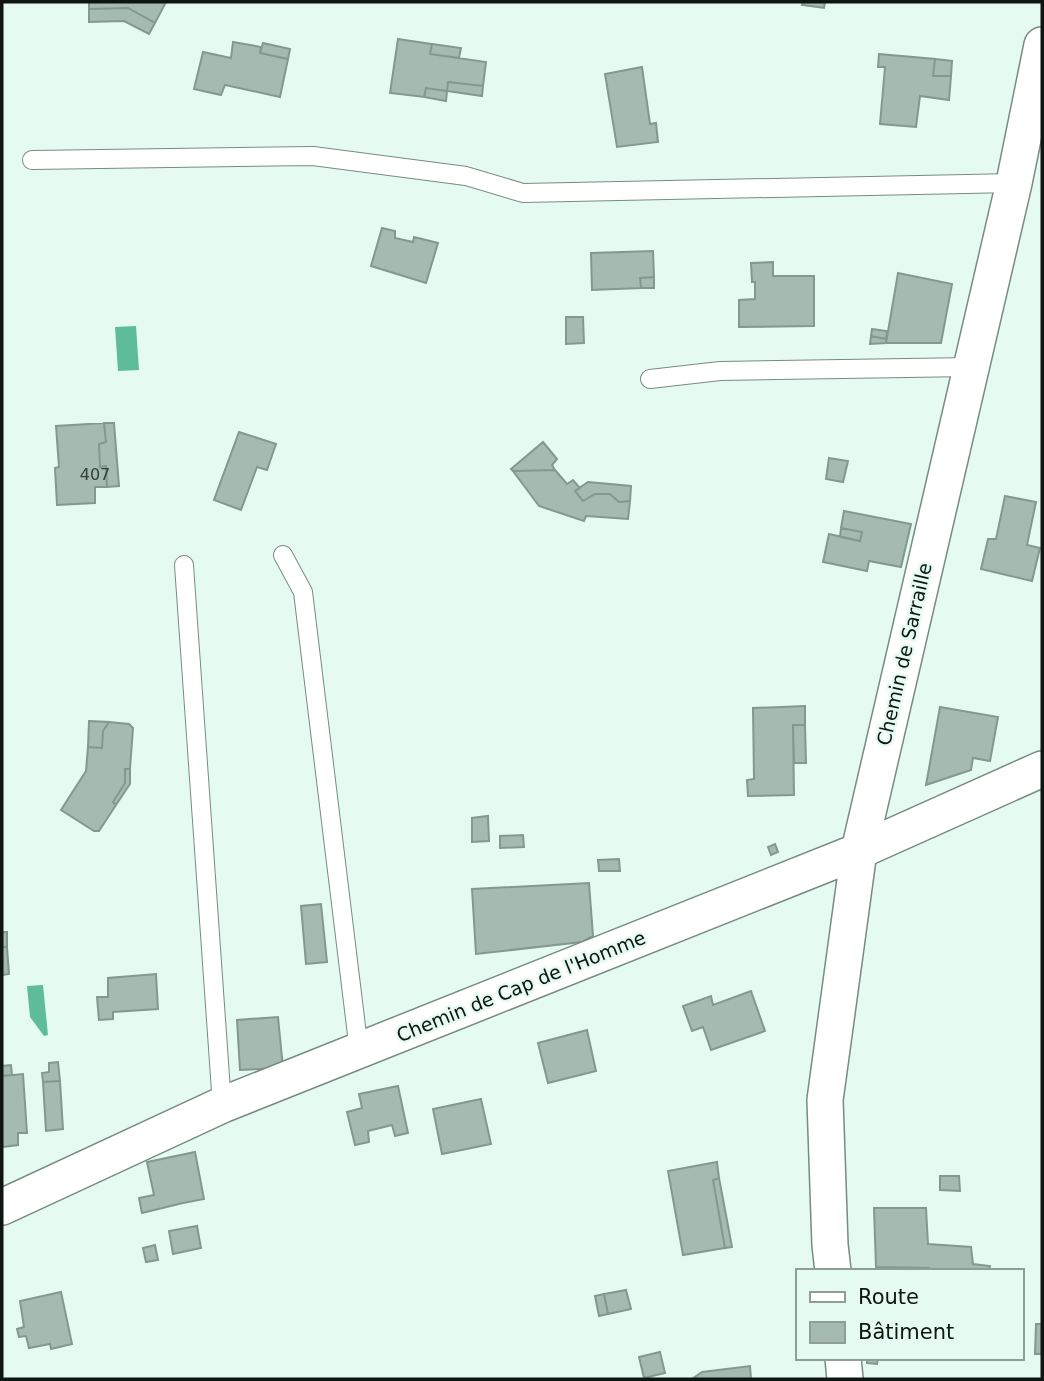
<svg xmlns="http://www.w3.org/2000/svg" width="1044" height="1381" font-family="'DejaVu Sans',sans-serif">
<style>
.water{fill:#5ebc9a}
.building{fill:#a5bab0;stroke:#84988f;stroke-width:2}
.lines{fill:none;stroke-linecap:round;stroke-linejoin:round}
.lane-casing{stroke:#778b82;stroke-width:20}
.street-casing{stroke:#778b82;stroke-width:38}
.lane{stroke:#fff;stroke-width:18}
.street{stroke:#fff;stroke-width:35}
.labels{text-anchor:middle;stroke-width:5;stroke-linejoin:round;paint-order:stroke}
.number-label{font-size:16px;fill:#343e3a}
.street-label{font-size:19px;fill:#0e1512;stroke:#e5fbf1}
</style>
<rect width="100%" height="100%" fill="#e5fbf1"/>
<path class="water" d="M136,326L139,370L118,371L115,327Z
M43,985L48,1035L44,1036L30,1017L27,986Z"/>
<path class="building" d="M89,2H166L155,23L128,8L89,9Z
M803,2H825L824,8L802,5Z
M128,8L155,23L149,34L124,21L89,22V9Z
M398,39L432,44L430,54L486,62L483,86L448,82L447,91L426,88L424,97L390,93Z
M233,42L261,47L260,53L288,59L280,97L225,85L221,95L194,89L203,52L231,58Z
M263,43L290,49L288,59L260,53Z
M432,44L461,48L459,58L430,54Z
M879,54L935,59L933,76H951L949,100L920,96L916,127L880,124L885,67H878Z
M935,59L952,61L951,76H933Z
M642,67L650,124L656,123L658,142L617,147L605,74Z
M448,82L483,86L482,96L447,91Z
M426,88L447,91L446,101L424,97Z
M382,228L395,231V238L413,242L414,237L438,243L426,283L371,266Z
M653,251L654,277L640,278L641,288L592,290L591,253Z
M773,262V276H814V326L739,327V300L755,299V282H752L751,263Z
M898,273L952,284L941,343H886Z
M654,277V288H641L640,278Z
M566,317H583L584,343L566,344Z
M872,329L887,331L886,339L871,336Z
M871,336L886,339V343L870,344Z
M104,423H114L119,486L107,487L106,466L100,467L99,444L106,442Z
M104,423L106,442L99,444L100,467L106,466L107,487H95V503L57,505L55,468L59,467L56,426Z
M239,432L276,444L267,470L257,467L241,510L214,500Z
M543,442L557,459L552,465L555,470L513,471L511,469Z
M829,458L848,461L843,482L826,479Z
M555,470L567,484L573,480L580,488L575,491L583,501L595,494H610L619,502L630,501L628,519L586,516L584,521L539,506L513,471Z
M588,482L631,486L630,501L619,502L610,494H595L583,501L575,491Z
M1005,496L1036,502L1027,545L1040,548L1032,581L981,569L988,539H996Z
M844,511L911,524L901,567L869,561L867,571L823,562L829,534L860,541L862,532L841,528Z
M841,528L862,532L860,541L840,537Z
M805,706V725H793L794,795L748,796L747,780L754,779L753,708Z
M940,707L998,717L990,761L973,758L971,770L926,785Z
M89,721L109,722L103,731L102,748L88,747Z
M109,722L129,724L133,728L130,769H125V783L113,802L116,805L99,831H94L61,810L86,771L88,747L102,748L103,731Z
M793,725H805L806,763H794Z
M125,769H130V784L116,805L113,802L125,783Z
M488,816L489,841L472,842V818Z
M523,835L524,847L500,848V836Z
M775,844L778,852L771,855L768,847Z
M619,859L620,871H599L598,860Z
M589,883L593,936L582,942L476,954L472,889Z
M321,904L327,962L306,964L301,906Z
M2,932H7V947H2Z
M2,947H7L9,974L2,975Z
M156,974L158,1009L113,1012V1019L99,1020L97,997H108V978Z
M751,991L765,1031L711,1050L703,1027L692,1031L683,1006L711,996L713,1005Z
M278,1017L283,1068L240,1070L237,1020Z
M587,1030L596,1071L548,1083L538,1043Z
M58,1062L60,1081L43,1082L42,1073L49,1072V1063Z
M11,1065L12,1075L2,1076V1066Z
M23,1074L27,1133H18V1145L2,1147V1076Z
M60,1081L63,1129L46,1131L43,1082Z
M398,1086L408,1133L395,1136L392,1125L368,1131L369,1142L355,1145L347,1112L362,1108L359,1094Z
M481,1099L491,1144L442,1154L433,1109Z
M195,1152L204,1199L183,1203L142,1213L139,1198L154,1195L147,1162Z
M717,1162L719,1178L713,1180L725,1248L683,1255L668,1171Z
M940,1176H959L960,1191L940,1190Z
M719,1178L732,1247L725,1248L713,1180Z
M874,1208H926L928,1244L971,1247L973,1264L990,1266L989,1271H929V1268L876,1267Z
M197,1226L201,1248L173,1254L169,1231Z
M155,1245L158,1260L146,1262L143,1248Z
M626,1290L631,1309L608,1314L604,1294Z
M61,1292L72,1344L51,1349L50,1344L29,1348L26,1336L19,1337L17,1329L24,1327L20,1301Z
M604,1294L608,1314L599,1316L595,1296Z
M1036,1324H1042V1354H1035Z
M660,1352L665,1373L644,1378L639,1357Z
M867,1358H878L877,1364L867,1363Z
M750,1366L751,1379H692L702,1372Z"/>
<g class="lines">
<g class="lane-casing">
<path id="lane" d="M32,160L313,156L466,176L523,193L1014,183
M650,379L720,371L971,367
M283,555L303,592L359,1051
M184,565L222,1105"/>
</g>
<g class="street-casing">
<path id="street" d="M2,1207L222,1105L859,851L1042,769
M833,1271L830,1245L825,1100L859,851L1014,183L1042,45
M843,1358L845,1379"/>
</g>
<use href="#lane" class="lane"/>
<use href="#street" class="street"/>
</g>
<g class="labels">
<g class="number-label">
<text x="95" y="480">407</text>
</g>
<g class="street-label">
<text transform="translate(904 654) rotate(-77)" y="7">Chemin de Sarraille</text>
<text transform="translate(521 986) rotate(-22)" y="7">Chemin de Cap de l'Homme</text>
</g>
</g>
<rect width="1044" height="1381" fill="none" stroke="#0e1512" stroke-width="7"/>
<rect x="796" y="1269" width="228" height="91" fill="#e5fbf1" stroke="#8f9f98" stroke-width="2"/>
<rect x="810" y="1292" width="35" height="10" fill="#ffffff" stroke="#8f9f98" stroke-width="2"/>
<text x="858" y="1304" font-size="21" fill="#0e1512">Route</text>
<rect x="810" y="1322" width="35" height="21" fill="#a5bab0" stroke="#8f9f98" stroke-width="2"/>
<text x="858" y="1339" font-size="21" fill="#0e1512">Bâtiment</text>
</svg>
